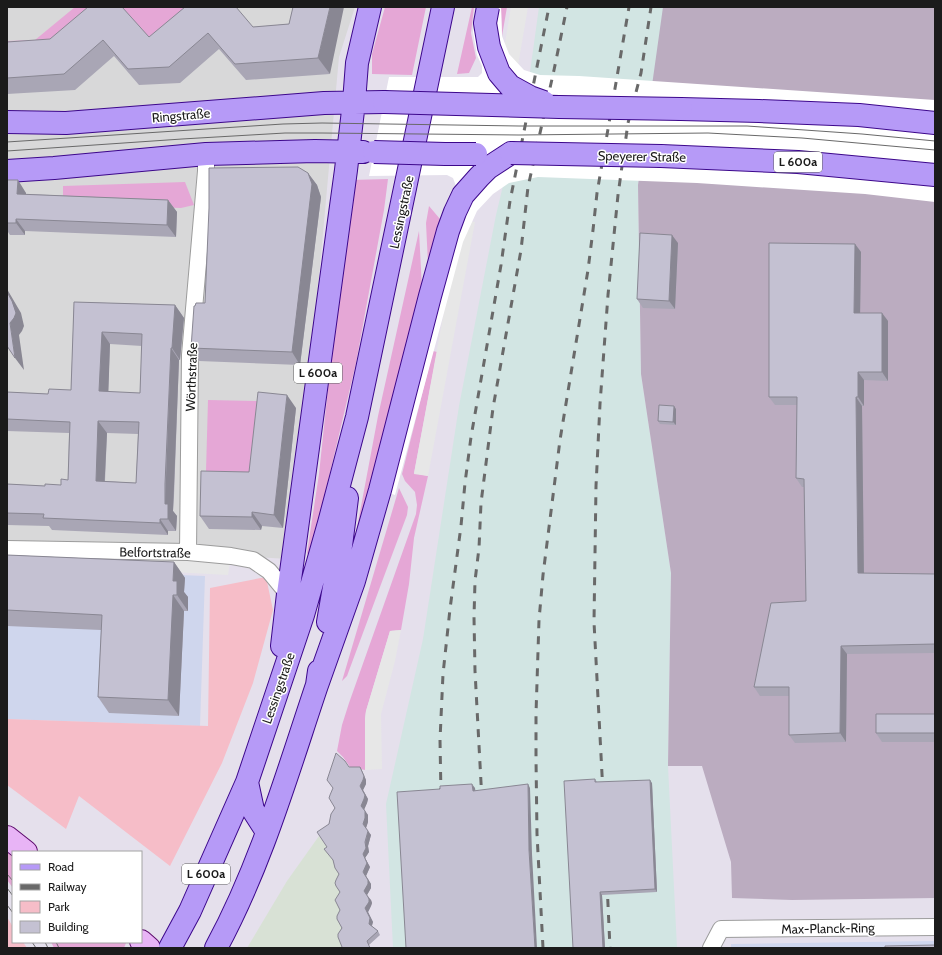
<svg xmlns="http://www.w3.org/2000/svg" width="942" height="955" font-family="Cabin,sans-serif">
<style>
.residential{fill:#d8d8d9}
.commercial{fill:#cfd6ed}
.industrial{fill:#d2e5e3}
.construction{fill:#bbacc0}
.grass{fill:#e5a7d6}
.park{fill:#f6bdc8}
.parking{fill:#e7e7e7}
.plaza{fill:#d8e1d5}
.pier{fill:#fff}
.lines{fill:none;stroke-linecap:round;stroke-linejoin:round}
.street-casing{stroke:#9c9c9c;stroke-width:18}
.secondary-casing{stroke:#5b096a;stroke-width:24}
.primary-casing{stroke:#3c078b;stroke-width:24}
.street{stroke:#fff;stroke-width:16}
.secondary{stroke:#e8b4f6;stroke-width:22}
.primary{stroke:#b69af7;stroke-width:22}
.tram{stroke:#696969;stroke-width:1}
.rail{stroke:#696969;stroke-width:3;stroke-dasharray:8 8;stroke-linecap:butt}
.primary-bridge-casing{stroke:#3c078b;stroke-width:24;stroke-linecap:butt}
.primary-bridge{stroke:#b69af7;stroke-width:22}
.wall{fill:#a9a6b5;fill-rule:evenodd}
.shaded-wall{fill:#898793}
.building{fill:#c4c1d2;stroke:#898793;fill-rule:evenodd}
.labels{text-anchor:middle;stroke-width:3;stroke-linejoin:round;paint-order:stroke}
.shield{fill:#fff;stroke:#5f5f5f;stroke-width:1}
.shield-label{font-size:12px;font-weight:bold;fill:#1b1b1b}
.street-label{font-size:13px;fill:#1b1b1b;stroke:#fff}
</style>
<rect width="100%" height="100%" fill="#e5e0ec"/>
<path class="residential" d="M7,7H355L339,57L317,299L289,559L7,543Z"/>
<path class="commercial" d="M7,568L205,576L200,726L7,719Z
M935,941V948H731V944Z"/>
<path class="industrial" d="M539,7H665L660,50L638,185L641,374L671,573L668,766L677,948H393L386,804L423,639L459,406L496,215L530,72Z"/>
<path class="construction" d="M663,7H935V898L792,900L732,898L731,862L702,766H668L671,573L641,374L638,185Z"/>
<path class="grass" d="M75,7H117L61,55L7,59V41L35,40Z
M119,7H214L157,50Z
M385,7H426L412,75L372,74V54Z
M472,7H474L471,33L476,58L469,73L457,74Z
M501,7H507L502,36Z
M388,179L384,210L356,363L310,557L307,553L319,474L350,180Z
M185,182L194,205L181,208L63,204V186Z
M429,206L440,219L428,264L426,223Z
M419,231L422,288L353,549L378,416Z
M433,351L437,352L414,473L428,476L414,538L409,584L401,630L390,631L366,711L365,719V770L350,767L343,757L337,751L342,725L349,703L416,514L417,505L415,492L405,481L402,474Z
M208,400L258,401L257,473L206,471Z
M399,488L408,507L407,515L380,587L347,676L342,681Z
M7,850L13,854V888L7,880Z
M51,942H125L126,943L124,948H54Z"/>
<path class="park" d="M266,577L273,610L253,683L222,763L170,866L79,796L66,829L7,785V719L208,726L210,588Z
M7,917L13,927V942H23L27,948H7Z"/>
<path class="parking" d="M511,7H528L499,177L483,174Z
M461,220L475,222L428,476L414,474Z
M42,550L231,556L228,575L40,565Z
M401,630L395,661L381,714L382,769L365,770V719L366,711L390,631Z"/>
<path class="plaza" d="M319,836L334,857L340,875L343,948H247L287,881Z"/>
<path class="pier" d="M478,7H501L502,36L509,54L524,70L540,75L579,76L935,100V202L865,194L697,183L538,177L509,183L493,194L477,211L463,242L395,495L370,487L440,219L446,205L456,186L453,178L447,175L369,176L389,77H478L482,73V66L477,55L473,32Z"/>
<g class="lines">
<g class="street-casing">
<path id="street" d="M7,549L188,552L231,556L253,560L269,571L288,594
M188,552L190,355L206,171V154
M721,929L935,927
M711,948L721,929"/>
</g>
<g class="secondary-casing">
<path id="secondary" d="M7,837L26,852
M141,941L149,948"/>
</g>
<g class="primary-casing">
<path id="primary" d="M681,109L759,111L859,115L935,123
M7,122L66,123L324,103L384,102
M661,156L798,162L935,175
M7,171L54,168L206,154L315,151L363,152
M328,622L341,546L347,498
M282,646L288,594L346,170L354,102L357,63L370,7
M317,685L354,581L380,490L430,296L448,231L455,212L463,195L479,177L488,168L511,153
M247,782L253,810L267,832
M170,948L190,911L247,782L303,615L329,523L357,417L443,7
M216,948C261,865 287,774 317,685L319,671"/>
</g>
<use href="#street" class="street"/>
<use href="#secondary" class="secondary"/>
<use href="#primary" class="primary"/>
<path class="tram" d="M7,142L283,124L322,123L519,126H747L862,134L935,141
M7,151L182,139L285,133H322L519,135L708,133L802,138L935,150
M7,874L13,881
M7,888L13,896
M7,905L13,913
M32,942L36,948
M45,942L48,948
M56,942L59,948"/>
<path class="rail" d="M603,793L594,622L596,486L600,404L608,295L618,195L628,123L641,73L651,7
M441,796L440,740L443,674L450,609L461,526L465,483L471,437L501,265L510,201L549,7
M482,801L475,671L474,617L475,581L479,548L481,503L493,408L521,250L528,187L554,70L567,7
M607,883L610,948
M543,948L537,834L536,758V714L539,620L543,575L560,440L588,270L593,230L597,193L629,7"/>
<g class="primary-bridge-casing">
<path id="primary-bridge" d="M488,7L485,23L489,47L499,73L510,86L530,97L544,102
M384,102L559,107L681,109
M374,152L445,154H476
M511,153L661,156"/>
</g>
<use href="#primary-bridge" class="primary-bridge"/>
</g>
<path class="wall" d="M293,7L330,74L246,80L219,49L180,83L139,85L114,56L75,90L7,94V42L149,37L253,27L289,24Z
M308,173L317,185L321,197L300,365L199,361L191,348L205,303Z
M7,180L26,193V194L168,200L177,212L176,237L25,231V235H10L8,232H7Z
M678,243L675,309L643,308L637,299Z
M855,244L861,252L860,313H882L888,321V381L864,380V406H862L864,573L935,574V653L847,654L846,742L795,743L789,735V696H760L754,687L806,601L804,487H802L796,478L797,405H775L769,397Z
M74,302L175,305L184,318L180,360H179L174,496L173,511L177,516L176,531H168V535L52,530L49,526L7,525V484L45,486L61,485L68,480L69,433L7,431V392L48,394L71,390ZM110,344L142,346L140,393L108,392ZM107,433L138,434L136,483L105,481Z
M296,408L283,528L262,526L261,530L209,529L200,516L249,472Z
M676,409V425L660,424L658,421Z
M7,555L174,562L185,578L184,592L188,597V611H184L179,716L109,713L98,697L101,630L7,626Z
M935,714V742H882L876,733Z
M349,767H360L362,771L366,780V784L363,790L368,799L367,803L364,809L368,815V822L366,828L371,835L368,846L369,852L365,858L370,867L366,876L371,884V888L367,895L371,900L372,903L371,906L368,912L373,922L372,926L378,931L380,935L369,945L342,947L339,874L327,847L329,824Z
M595,779L597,782L652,783L657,892L602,895L605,948H573Z"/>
<path class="shaded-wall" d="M330,7H344L330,74L318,58Z
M308,173L317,185L321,197L300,365L292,352Z
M18,180L26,193V206L17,194Z
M168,200L177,212L176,237L167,225Z
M16,219L25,231V235L16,223Z
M672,235L678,243L675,309L669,301Z
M855,244L861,252L860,321L854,313Z
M7,289L21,313L24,326L22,331L19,335L24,370L15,358L10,323Z
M175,305L184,318L180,360L172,348Z
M882,313L888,321V381L882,372Z
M102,332L110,344L108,403L99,391Z
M171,348L179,360L173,511L177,516L176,531L168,519L165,504Z
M858,372L864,380V406L858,397Z
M287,395L296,408L283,528L274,515Z
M856,397L862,406L864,582L858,573Z
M674,406L676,409V425L673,422Z
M98,421L107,433L104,493L96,481Z
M252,512L262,526L261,530L252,517Z
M160,519L168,531V535L160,523Z
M174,562L185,578L184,592L188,597V611L177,595L173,581Z
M173,595L184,611L179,716L168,700Z
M841,646L847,654L846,742L840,733Z
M360,767L362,771L366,780V784L363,790L368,799L367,803L364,810L361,806Z
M650,780L652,783L657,892L655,889Z
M472,784L475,788L476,795L473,791Z
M528,784L530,788L532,854L537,948H535L529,850Z
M365,811L368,815V822L366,828L363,824Z
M368,831L371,835L368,846L369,852L365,858L370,867L366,876L371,884V888L367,895L364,891L363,854Z
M600,892L602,895L605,948H603Z
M368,897L371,900L372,903L371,906L368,912L373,922L371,928L369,924L365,908Z"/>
<path class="building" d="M88,7H122L149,37L185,7H236L253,27L289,24L293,7H330L318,58L235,64L208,33L169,67L128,69L103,40L64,74L7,78V42L50,39Z
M298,167L308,173L312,184L292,352L191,348L194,306H195L196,303H205L209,208V168Z
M7,180H18L17,194L168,200L167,225L16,219V223H7Z
M640,233L672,235L669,301L637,299Z
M769,243L855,244L854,313H882V372H858V397H856L858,573L935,574V644L841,646L840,733L789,735V687H754L771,603L806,601L804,479L796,478L797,397H769Z
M7,292L12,301L16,313L14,318L10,323L15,358L7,346Z
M74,302L175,305L172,348H171L165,484V504H168V519H160V523L43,518L44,514L7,513V484L45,486V484L61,485V479L68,480L70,422L7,419V392L48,394L49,389L71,390ZM102,332L142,334L140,393L99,391ZM98,421L139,422L136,483L96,481Z
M258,392L287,395L274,515L252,512V517L200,516L201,471L249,472Z
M659,405L674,406L673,422L658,421Z
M7,555L174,562L173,581H177V595H173L168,700L98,697L102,615L7,610Z
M876,714H935V733H876Z
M336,753L345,761L349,767H360L364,776L363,780L360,786L365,795L364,799L361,806L365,811V818L363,824L368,831L365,842L366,848L363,854L367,863L363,872L368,880V884L364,891L368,897L369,899V902L365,908L370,918L369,924L378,931L367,941L370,948H341L342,947L338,937V934L342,928L337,919V916L340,910L335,900L340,892L336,886L335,883L336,880L339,874L335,868L333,860L324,849L327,847L317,832L329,824L331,814L335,808L329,798L330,795L333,788L327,780Z
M595,779V782L650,780L655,889L600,892L603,948H573L564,781Z
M472,784L473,791L528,784L529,850L535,948H406L397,792L440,789V786Z
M935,945V948H885V946Z"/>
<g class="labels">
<g class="shield">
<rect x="774" y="152" width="48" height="20" rx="3"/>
<rect x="294" y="363" width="48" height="20" rx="3"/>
<rect x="182" y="864" width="48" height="20" rx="3"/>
</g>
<g class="shield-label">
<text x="798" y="166">L 600a</text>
<text x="318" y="377">L 600a</text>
<text x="206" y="878">L 600a</text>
</g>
<g class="street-label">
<text transform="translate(181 115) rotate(-5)" y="5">Ringstraße</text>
<text transform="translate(642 156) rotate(1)" y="5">Speyerer Straße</text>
<text transform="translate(401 212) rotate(-78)" y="5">Lessingstraße</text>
<text transform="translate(191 377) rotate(-88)" y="5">Wörthstraße</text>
<text transform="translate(155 552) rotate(1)" y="5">Belfortstraße</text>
<text transform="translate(278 688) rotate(-71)" y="5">Lessingstraße</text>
<text transform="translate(828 928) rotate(-1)" y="5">Max-Planck-Ring</text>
</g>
</g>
<rect width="942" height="955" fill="none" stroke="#1b1b1b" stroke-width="16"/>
<rect x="12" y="851" width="130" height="92" fill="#ffffff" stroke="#a4a4a4"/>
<rect x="20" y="864" width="20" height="6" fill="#b69af7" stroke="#a4a4a4"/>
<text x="48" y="871" font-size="12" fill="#1b1b1b">Road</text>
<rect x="20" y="884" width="20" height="6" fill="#696969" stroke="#a4a4a4"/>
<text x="48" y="891" font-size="12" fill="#1b1b1b">Railway</text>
<rect x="20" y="901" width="20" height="12" fill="#f6bdc8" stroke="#a4a4a4"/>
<text x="48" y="911" font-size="12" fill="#1b1b1b">Park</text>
<rect x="20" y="921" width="20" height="12" fill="#c4c1d2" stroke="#a4a4a4"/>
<text x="48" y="931" font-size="12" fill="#1b1b1b">Building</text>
</svg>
